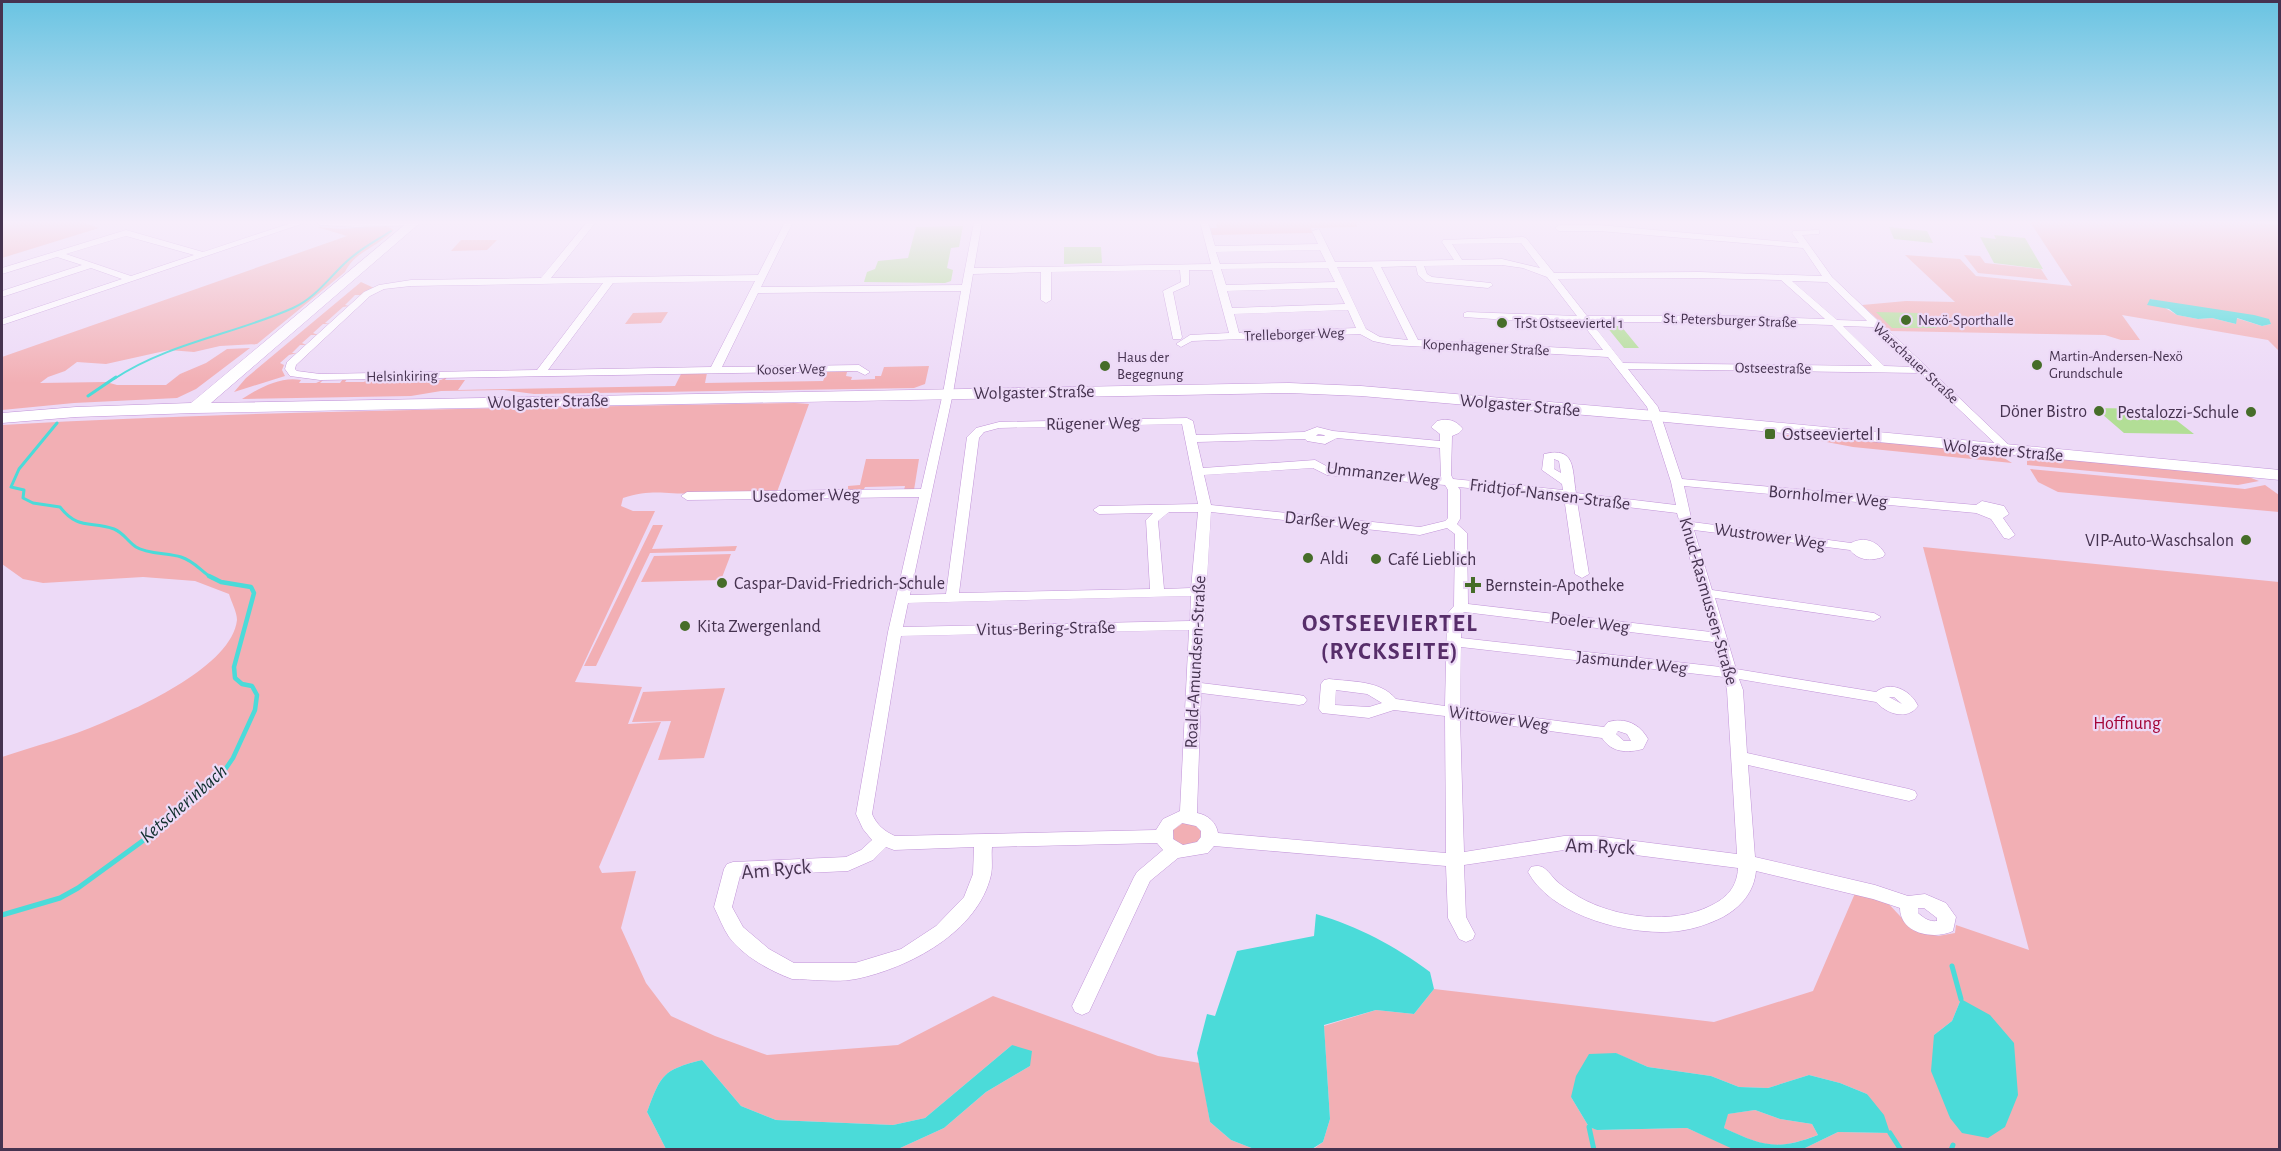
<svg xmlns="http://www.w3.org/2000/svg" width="2281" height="1151" font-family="'Alegreya Sans',sans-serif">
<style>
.green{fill:#f2afb4;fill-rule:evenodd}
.water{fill:#4bdbd9;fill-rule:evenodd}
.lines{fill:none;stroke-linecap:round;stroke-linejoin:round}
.stream-far3{stroke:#4bdbd9;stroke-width:2}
.stream-far2{stroke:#4bdbd9;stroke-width:3}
.stream-far1{stroke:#4bdbd9;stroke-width:4.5}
.stream{stroke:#4bdbd9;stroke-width:5}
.building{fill:#b2de96}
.minor-casing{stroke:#c194d8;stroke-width:1}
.secondary-casing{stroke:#c194d8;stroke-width:1}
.minor{fill:#fff;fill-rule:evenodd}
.secondary{fill:#fff;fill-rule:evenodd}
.poi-dot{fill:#466d29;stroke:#eddaf7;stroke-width:2}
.labels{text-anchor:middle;stroke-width:4.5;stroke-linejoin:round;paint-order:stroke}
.far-street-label{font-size:15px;fill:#463350;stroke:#eddaf7}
.far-poi-label{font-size:15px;fill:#463350;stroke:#eddaf7;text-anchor:start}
.street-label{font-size:18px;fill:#463350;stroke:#eddaf7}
.poi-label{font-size:18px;fill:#463350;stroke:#eddaf7;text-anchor:start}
.park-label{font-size:18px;fill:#a30537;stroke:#eddaf7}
.water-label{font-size:20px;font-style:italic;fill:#102f2e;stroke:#eddaf7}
.near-street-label{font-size:21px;fill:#463350;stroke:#eddaf7}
.district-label{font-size:24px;font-weight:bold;letter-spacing:1.5px;fill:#572e6a;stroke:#eddaf7}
</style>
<rect width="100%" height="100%" fill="#eddaf7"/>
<path class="green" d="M2,222H82L99,228L2,258Z
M1216,222H1378L1356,223L1357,227L1311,228L1312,233L1211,235L1210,228H1217Z
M2030,222H2248L2279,225V351L2268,340L2122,315L2140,340H2121L2105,335L1890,331L1862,305L1906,301L1955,302L1905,255L1960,259L1976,276L2072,286ZM2150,299L2271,324L2262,326L2236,318V324L2212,318L2198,319L2177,315Z
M386,226L394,230C379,246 354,252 345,272L257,344L220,346L194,352L169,350L106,364L77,362L65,371L48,377L40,383L106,382L117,385H166L180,374L206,363L227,349L250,348L196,389L177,398L74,403L2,410V357L347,236L317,227L340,229Z
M461,240H497L487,250L451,251Z
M1964,255L1980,256L1985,263L2041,269L2048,280L1978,273Z
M361,282L374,288L362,295H355L345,305L349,306L343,307L325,323L330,324H323L313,333L318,335H311L302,343L306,345H300L292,353H297L289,355L280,363L284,365L282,370L285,376L234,392L246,378Z
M668,312L661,323L625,324L633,313Z
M929,366L925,384L914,388L534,394L504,390L441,391L411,396L242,399C259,388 281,376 301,380L299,383H316L323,380L320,383H340L343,379H347L345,382H364L368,379H371L369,382L391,381L394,378H398L396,381H415L419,378H422L420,381L441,380L447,377L445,380H465L458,390L675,386L681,374L707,373L705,383L823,381L828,370L854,371L847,372L846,376L852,377L851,380L875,379V376H881L884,367Z
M795,403L809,404L777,492C749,493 721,494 692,494C665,494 652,489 623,498L621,506L633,511H655L575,682L642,687L628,724L661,722L599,867L602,873L636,871L621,928L646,983L671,1016L715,1036L767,1055L898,1045L993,996L1158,1056L1200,1063L1210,1122L1231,1140L1254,1149H898L944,1128L986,1092L1030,1066L1012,1045L925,1118L893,1125L776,1120L741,1106L702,1060C662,1070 661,1075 647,1112L666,1149H2V757C35,746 70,737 102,723C140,707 232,666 237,620C237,612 231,601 229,594L195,581L143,577L43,583L23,579L2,564V425C265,410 530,408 795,403Z
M1785,435H1817L1988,452L2001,456L2012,463L1853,447L1816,440L1786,437Z
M2036,457L2246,476L2259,481L2238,485L2027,465V461Z
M866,459H919L914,490H904L905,486L865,487L863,491H851L848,489V486L860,485Z
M2030,469L2245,489L2265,485L2279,495V512L2058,492L2038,482Z
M653,525H663L652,549L737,546L735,551L650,553L596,666H584Z
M1923,547L2279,582V1149H1803L1838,1132L1889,1133L1867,1094L1840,1083L1809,1075L1768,1088L1739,1087L1711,1076L1648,1067L1615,1053L1571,1097L1589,1127L1598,1130L1687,1128L1735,1149L1312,1150L1323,1142L1330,1119L1324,1026L1376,1010L1414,1014L1434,989L1714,1022L1813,991L1856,891L1886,901L1913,930L1938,936L1955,933L1956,925L2029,950ZM1961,999L1950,1118L1934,1035L1952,1021Z
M731,554L721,580L641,582L654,556Z
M725,688L704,758L658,760L671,721L632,722L643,692Z
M1183,823L1193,824L1201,830L1200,841L1182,846L1174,841L1173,830Z
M1755,1110L1780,1119L1812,1124L1818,1135C1775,1151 1765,1147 1724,1128L1727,1114Z"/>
<path class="water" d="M2150,299L2254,315L2269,319L2271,324L2262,326L2237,318L2236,324L2212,318L2198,319L2177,315L2169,309L2147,305Z
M1316,914C1359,927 1394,945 1430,972L1434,989L1414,1014L1376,1010L1324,1025L1330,1119L1323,1142L1312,1149H1254L1231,1140L1210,1122L1197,1053L1207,1014L1215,1016L1237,951L1314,936Z
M1961,999L1990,1015L2014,1043L2018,1095L2005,1127L1988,1138L1962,1133L1950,1118L1931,1071L1934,1035L1952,1021Z
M1012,1045L1032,1051L1030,1066L986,1092L944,1128L898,1149H666L647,1112C661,1075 662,1070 702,1060L741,1106L776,1120L893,1125L925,1118Z
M1616,1053L1648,1067L1711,1076L1739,1087L1768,1088L1809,1075L1840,1083L1867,1094L1884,1115L1890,1133L1838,1132L1803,1149L1735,1150L1687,1128L1597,1130L1589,1127L1571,1097L1576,1076L1589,1054ZM1755,1110L1780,1119L1812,1124L1818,1135C1777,1151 1763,1146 1724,1128L1728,1114Z"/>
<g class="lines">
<path class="stream-far3" d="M114,379C168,343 235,334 293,308C315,298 329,278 345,263C358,250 376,241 391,231"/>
<path class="stream-far2" d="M88,396L116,377
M57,423L19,469L11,487L24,490L23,498L33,503L60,507C78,530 90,521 114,529C124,533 127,541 136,547C147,554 168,553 181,557C194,561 201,571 212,578"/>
<path class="stream-far1" d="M157,830L222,774L233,758L255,710L257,695L252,686L242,684L235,678L234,667L254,593L251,587L221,582L209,576"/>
<path class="stream" d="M2,915L60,898L78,888L159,829
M1952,966L1961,999
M1589,1127L1594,1150
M1890,1133L1901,1150
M1951,1150L1953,1145"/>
</g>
<path class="building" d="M963,226L959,247L951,248L947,268L953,270L951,281L945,283L864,282L867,272L875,269L878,261L908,258L916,227Z
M1889,227L1927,231L1933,243L1894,239Z
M1994,235L2025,238L2043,269L1994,263L1980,237L1996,239Z
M1064,247H1101L1102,263L1064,264Z
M1876,312L1919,313L1937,328H1892Z
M1606,326H1621L1639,348H1624Z
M2095,408L2162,409L2194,434L2124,433Z"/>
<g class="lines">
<g class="minor-casing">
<path id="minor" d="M294,222H307L2,325V319L122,279L91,268L2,297V291L82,265L57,257L2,274V268L126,230L203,252ZM126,236L194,255L131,276L66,254Z
M316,222H422L418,225L356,227L320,225Z
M587,222H596L551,278L758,275L785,222H793L761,287L962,285L974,222H982L974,268L1211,264L1200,222H1208L1215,246L1318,244L1312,231L1319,229L1335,262L1454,260L1442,242L1443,240L1523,237L1526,238L1554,273L1699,272L1822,276L1803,248L1599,231H1559L1555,228L1559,225H1599L1799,243L1792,233L1793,231L1819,230V234L1802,235L1832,277L2013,449L2015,451L2013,453H2005L1921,373L1628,369L1658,407L1682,479L1976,505L1982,501L2004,506L2009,514L2003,518L2015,535L2009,539L2004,538L1991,519L1976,513L1684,486L1692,522L1851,543C1864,536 1878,541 1885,554L1883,557C1871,561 1859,561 1850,550L1694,530L1712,590L1874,613L1881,617L1874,621L1715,598L1736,669L1876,692C1890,680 1911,690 1918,706C1907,721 1887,714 1876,702L1739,679L1743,690L1747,753L1909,789L1915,791L1917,795L1915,799L1909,801L1748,765L1755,857L1875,885L1908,896L1925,894L1946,903L1956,917L1953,931C1934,940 1900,934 1900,908L1873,899L1756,871C1754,892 1741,907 1723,917C1709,924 1694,929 1679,931C1633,937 1552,917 1528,872L1531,867C1535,866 1539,865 1544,868C1550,872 1554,880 1560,884C1566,889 1573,893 1579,897C1616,918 1672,925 1710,906C1727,898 1737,887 1738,868L1596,850H1564L1464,865L1466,917L1475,934L1473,939L1466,942L1459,939L1448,918L1446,866L1214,846L1208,853L1178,858L1150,881L1089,1012L1082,1015L1075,1012L1072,1006L1134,877L1137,872L1163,850L1157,843L992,847C991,856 993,866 991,875C978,932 909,968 856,979C836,983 812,979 792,979C770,971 743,956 729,937C723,928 719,917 714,907L724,869L727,864L733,862L846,857L861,850L872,840L863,829L856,814L888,632L919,497L687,500L681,496L687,492L921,489L943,393L961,291L758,293L722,367L859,365L870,372L865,375L857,371L320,380L290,376L285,369L287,362L364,292L379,285L411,280L541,278ZM1521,243L1540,268L1502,259L1462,260L1452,244ZM1320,250L1326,262L1220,264L1216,252ZM1502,265L1523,268L1547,277L1577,316L1467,312L1464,313V317L1539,322H1581L1603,350L1418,340L1381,267L1416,266L1418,275L1426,282L1488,288L1493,285L1491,283L1432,277L1427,274L1424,266ZM1337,267H1372L1408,340L1380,337L1366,329ZM1328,268L1335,282L1226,285L1221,269ZM1180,270L1181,282L1163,291L1173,339H1181L1182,337L1173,292L1189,285V270H1212L1229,333L1190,335L1176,344L1181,347L1192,341L1360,334L1373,341L1392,345L1608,357L1647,407L1671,482L1676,505L1576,493C1572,469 1576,446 1544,454L1542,470L1562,484L1563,490L1453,479L1451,475L1452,436L1459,433L1463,429C1456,420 1448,418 1437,421L1431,427L1440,434V441L1333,431L1317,427L1304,432L1196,435L1193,421L1187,418L999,422L976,428L967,437L946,594L910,595L953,393L973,274L1041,272V300L1046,303L1051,300V272ZM1699,278L1781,280L1825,319L1730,316H1587L1558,279ZM755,281L711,367L548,370L613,283ZM1792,281L1827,282L1867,321L1837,320ZM603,283L537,370L320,374L297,371L295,369L296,365L370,296L384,289L411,286ZM1337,288L1345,304L1232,308L1227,291ZM1348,310L1356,328L1239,333L1234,314ZM1591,322H1730L1832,325L1872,366L1623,363ZM1843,326L1873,327L1915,367L1884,366ZM1182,424L1198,504L1099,506L1093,510L1099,514L1153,513L1146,520L1150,589L959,593L979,438L984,432L999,428ZM1318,434L1324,435L1325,436H1316ZM1337,438L1440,448L1441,478L1330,468L1315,460L1203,468L1197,442L1305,439L1307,441L1325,444ZM1554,459L1559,461L1561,473L1554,469ZM1313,468L1327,475L1445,485L1448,490V518L1445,521L1420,527L1211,505L1204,475ZM1458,487L1564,497L1575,574L1582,578L1589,574L1577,501L1677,513L1711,632L1468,604L1467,533L1457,524L1460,519V490ZM1169,512H1198L1191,588L1164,589L1158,521ZM1211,512L1420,535L1447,528L1455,534L1454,606L1447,614L1445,706L1396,699C1380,680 1352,682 1329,679L1324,680L1321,684L1319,709L1322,713L1369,718L1394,710L1445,716L1446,853L1218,833C1216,822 1208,815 1197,813L1201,693L1299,705L1304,704L1307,700L1304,696L1299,695L1201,683ZM1191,596L1190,621L903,627L908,603ZM1464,612L1713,642L1721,667L1461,638V615ZM1189,630L1180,811L1163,819L1156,830L895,836C884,831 877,825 872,814L901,636ZM1461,647L1724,677L1727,690L1737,854L1596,836H1564L1464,852L1460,719L1602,738C1612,753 1627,753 1643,749L1648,739C1640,724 1625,717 1608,722L1604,727L1460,708ZM1336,690L1367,694L1382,703L1369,707L1335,705ZM1889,697H1894L1902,704ZM1618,731L1627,734L1631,741H1624L1616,734ZM1182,823L1196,826L1201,831V837L1197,842L1183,845L1173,839V830ZM886,847L894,850L974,847L973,874L964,897L936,926L901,949L855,963H794L769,949L743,927L732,907L740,876L848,871L873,860ZM1918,908H1924L1937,918V921C1929,922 1924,918 1918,913Z"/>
</g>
<g class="secondary-casing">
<path id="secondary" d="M408,222H421L211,403L1289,383L1361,386L1655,411L2280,470V480L1655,421L1361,396L1289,393L195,413L76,417L2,423V413L76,407L191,403Z"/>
</g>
<use href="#minor" class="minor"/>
<use href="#secondary" class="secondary"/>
</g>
<linearGradient id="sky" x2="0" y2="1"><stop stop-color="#69c4e2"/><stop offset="0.58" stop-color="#f7eefb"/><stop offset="1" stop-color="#f7eefb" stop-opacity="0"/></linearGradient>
<rect width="2281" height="383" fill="url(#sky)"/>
<g class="poi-dot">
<circle cx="1906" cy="320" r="6"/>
<circle cx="1502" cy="323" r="6"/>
<circle cx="2037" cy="365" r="6"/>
<circle cx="1105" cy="366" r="6"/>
<circle cx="2099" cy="411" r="6"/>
<circle cx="2251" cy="412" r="6"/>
<rect x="1764" y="428" width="12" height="12" rx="3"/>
<circle cx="2246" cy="540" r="6"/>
<circle cx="1308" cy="558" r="6"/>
<circle cx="1376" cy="559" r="6"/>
<circle cx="722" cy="583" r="6"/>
<path d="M1470 576h6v6h6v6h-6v6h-6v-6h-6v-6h6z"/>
<circle cx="685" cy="626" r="6"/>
</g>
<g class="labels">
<g class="far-street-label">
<text transform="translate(1730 320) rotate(2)" y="5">St. Petersburger Straße</text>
<text transform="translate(1294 334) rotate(-2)" y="5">Trelleborger Weg</text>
<text transform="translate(1486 347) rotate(3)" y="5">Kopenhagener Straße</text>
<text transform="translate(1916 363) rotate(43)" y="5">Warschauer Straße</text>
<text transform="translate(1773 368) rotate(1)" y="5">Ostseestraße</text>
<text transform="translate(791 369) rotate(-1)" y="5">Kooser Weg</text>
<text transform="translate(402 376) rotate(-1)" y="5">Helsinkiring</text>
</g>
<g class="far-poi-label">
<text x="1918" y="325">Nexö-Sporthalle</text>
<text x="1514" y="328">TrSt Ostseeviertel 1</text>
<text x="2049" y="361">Martin-Andersen-Nexö<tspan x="2049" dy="17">Grundschule</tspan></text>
<text x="1117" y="362">Haus der<tspan x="1117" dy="17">Begegnung</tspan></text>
</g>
<g class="street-label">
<text transform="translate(1034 392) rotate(-1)" y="6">Wolgaster Straße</text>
<text transform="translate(548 401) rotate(-1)" y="6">Wolgaster Straße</text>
<text transform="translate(1520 405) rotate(5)" y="6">Wolgaster Straße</text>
<text transform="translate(1093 423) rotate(-1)" y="6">Rügener Weg</text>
<text transform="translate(2003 450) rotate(5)" y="6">Wolgaster Straße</text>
<text transform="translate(1383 474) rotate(7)" y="6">Ummanzer Weg</text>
<text transform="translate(1550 494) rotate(7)" y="6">Fridtjof-Nansen-Straße</text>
<text transform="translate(806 495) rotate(-1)" y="6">Usedomer Weg</text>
<text transform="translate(1828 496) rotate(5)" y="6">Bornholmer Weg</text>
<text transform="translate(1327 521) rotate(6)" y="6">Darßer Weg</text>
<text transform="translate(1770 536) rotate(8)" y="6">Wustrower Weg</text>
<text transform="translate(1709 601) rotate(74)" y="6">Knud-Rasmussen-Straße</text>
<text transform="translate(1590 622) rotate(7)" y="6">Poeler Weg</text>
<text transform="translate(1046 628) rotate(-1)" y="6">Vitus-Bering-Straße</text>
<text transform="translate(1195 662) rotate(-87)" y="6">Roald-Amundsen-Straße</text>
<text transform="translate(1632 662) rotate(6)" y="6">Jasmunder Weg</text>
<text transform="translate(1499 718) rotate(8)" y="6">Wittower Weg</text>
</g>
<g class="poi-label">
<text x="2087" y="417" text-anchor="end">Döner Bistro</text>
<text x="2239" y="418" text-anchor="end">Pestalozzi-Schule</text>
<text x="1782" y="440">Ostseeviertel I</text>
<text x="2234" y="546" text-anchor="end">VIP-Auto-Waschsalon</text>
<text x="1320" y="564">Aldi</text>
<text x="1388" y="565">Café Lieblich</text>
<text x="734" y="589">Caspar-David-Friedrich-Schule</text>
<text x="1485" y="591">Bernstein-Apotheke</text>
<text x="697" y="632">Kita Zwergenland</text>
</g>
<g class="park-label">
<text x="2127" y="729">Hoffnung</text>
</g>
<g class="water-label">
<text transform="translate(183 803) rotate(-41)" y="7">Ketscherinbach</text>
</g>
<g class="near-street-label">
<text transform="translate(1600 846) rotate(2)" y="7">Am Ryck</text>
<text transform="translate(776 869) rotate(-5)" y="7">Am Ryck</text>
</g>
<g class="district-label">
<text x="1390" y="631">OSTSEEVIERTEL<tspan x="1390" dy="28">(RYCKSEITE)</tspan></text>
</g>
</g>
<rect width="2281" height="1151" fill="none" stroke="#463350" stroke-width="6"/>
</svg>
